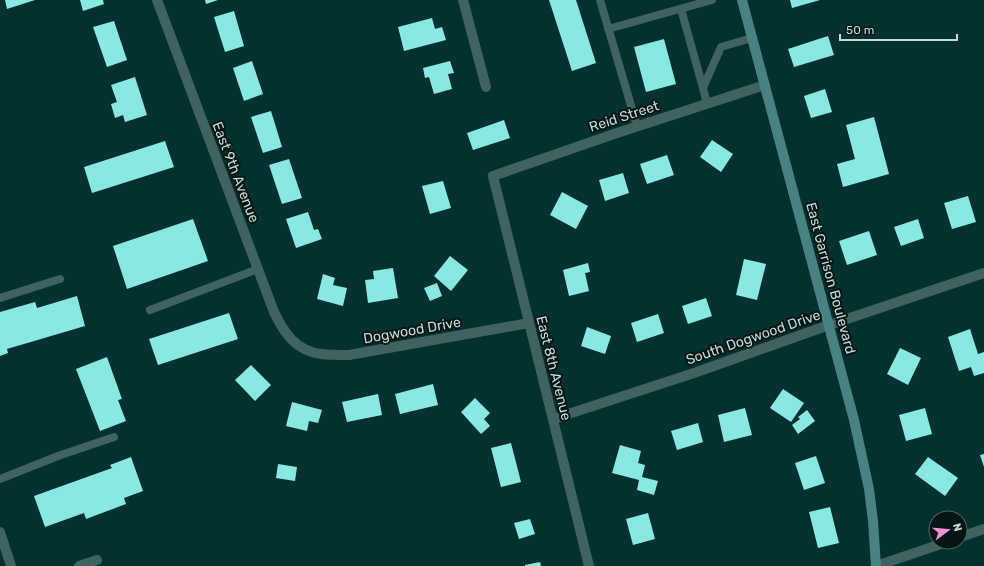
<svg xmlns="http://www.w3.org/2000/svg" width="984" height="566" font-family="Rubik,sans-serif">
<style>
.building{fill:#8ae8e3}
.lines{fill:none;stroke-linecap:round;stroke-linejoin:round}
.lane{stroke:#406361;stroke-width:8}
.street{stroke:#406361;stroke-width:10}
.secondary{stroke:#498380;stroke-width:10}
.labels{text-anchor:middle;stroke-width:4;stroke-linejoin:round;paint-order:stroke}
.street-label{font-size:14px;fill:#c5dbda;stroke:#051615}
</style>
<rect width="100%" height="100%" fill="#023130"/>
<path class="building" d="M5,0H35L7,9Z
M80,0H103L104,4L83,11Z
M205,0H218L206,4Z
M549,0H576L596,63L572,71Z
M790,0H820L792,8Z
M234,11L244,46L225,52L214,17Z
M432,18L435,29L442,27L446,40L404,51L398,27Z
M114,21L127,60L107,67L93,27Z
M828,36L834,55L794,67L788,49Z
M664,39L676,84L646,92L634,47Z
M252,61L263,94L244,101L233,68Z
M450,61L454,73L448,74L452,89L434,94L429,77L425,78L423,68Z
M135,77L147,115L125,122L123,115L115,118L111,104L117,102L111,85Z
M825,89L832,112L811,118L804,96Z
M271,111L282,147L263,153L251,117Z
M874,117L889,174L843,187L837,164L855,159L846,125Z
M504,120L510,138L473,150L467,133Z
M712,140L733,154L721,172L700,157Z
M165,141L174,167L92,193L84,167Z
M667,155L674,175L647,184L640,164Z
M289,159L302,198L282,204L269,165Z
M623,173L629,193L605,201L599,180Z
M443,181L451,208L430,214L422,186Z
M562,192L588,206L576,229L550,215Z
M968,196L976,222L952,229L944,203Z
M308,212L314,230L318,229L322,239L296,248L286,219Z
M193,219L208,261L127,289L113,246Z
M918,219L924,238L901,246L894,227Z
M869,231L877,255L847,265L839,241Z
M450,256L468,270L451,291L434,276Z
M744,259L766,264L757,300L736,295Z
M588,263L590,272L585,273L589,291L569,296L563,270Z
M393,268L398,298L368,303L365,280L374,279L373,271Z
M323,274L335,278L333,285L347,288L343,306L317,299Z
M437,283L442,296L430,301L424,288Z
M77,296L85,326L7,349L8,353L0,356V312L35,302L37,308Z
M706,298L712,316L688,324L682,306Z
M229,313L238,339L158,365L149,339Z
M658,314L664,333L637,342L631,323Z
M587,327L611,336L605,354L581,346Z
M970,329L978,354L984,352V373L974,376L971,367L959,371L948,337Z
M900,348L921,358L908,385L887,374Z
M107,357L122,399L118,400L126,421L100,431L76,369Z
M251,365L271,385L255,401L235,380Z
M433,384L438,405L400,414L395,394Z
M783,389L804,403L791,422L770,408Z
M378,394L382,415L347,422L342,402Z
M475,398L490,413L484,419L490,426L481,434L461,412Z
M292,402L322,410L318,423L309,421L307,431L286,426Z
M745,408L752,435L724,442L718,415Z
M925,408L932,434L906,441L899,415Z
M807,410L815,421L798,434L792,425L800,419L798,417Z
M698,423L703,442L677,450L671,431Z
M511,443L521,482L501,487L491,448Z
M620,445L641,451L638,463L645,465L642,477L658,481L654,495L637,490L639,480L612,473Z
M984,454V467L980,455Z
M816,456L825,483L804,490L795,463Z
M131,457L143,491L124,498L126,504L86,519L84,513L45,527L34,496L112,468L110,465Z
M928,457L958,478L945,496L915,474Z
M278,464L297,467L295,481L276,478Z
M830,507L839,543L818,548L809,512Z
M648,513L655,539L633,545L626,519Z
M530,519L535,534L519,539L514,523Z
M540,562L541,566H525V565Z"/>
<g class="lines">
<path class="lane" d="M600,0L637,126
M681,9L703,88
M608,29L712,0
M707,104L703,88L721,47L752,38
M0,298L60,279
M150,310L258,269
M0,479L58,456L114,437"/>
<path class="street" d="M157,0L274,312C284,333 296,351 321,354C330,355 340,355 349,355L529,323
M463,0L486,87
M553,419L694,373L829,325L984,273
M0,532L11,566
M960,537L984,529
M79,566L97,560
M589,566L493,176L617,133L765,85
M876,566L947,542"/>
<path class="secondary" d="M742,0L854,420L869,489L873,521L876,566"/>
</g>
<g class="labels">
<g class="street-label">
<text transform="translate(624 116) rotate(-18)" y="5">Reid Street</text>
<text transform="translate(236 172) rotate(69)" y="5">East 9th Avenue</text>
<text transform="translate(831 278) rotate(75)" y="5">East Garrison Boulevard</text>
<text transform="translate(412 330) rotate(-10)" y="5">Dogwood Drive</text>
<text transform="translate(753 337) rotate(-19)" y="5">South Dogwood Drive</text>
<text transform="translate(554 368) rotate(76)" y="5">East 8th Avenue</text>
</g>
</g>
<g transform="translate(948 530) rotate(74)"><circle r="19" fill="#051615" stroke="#526564"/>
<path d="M0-3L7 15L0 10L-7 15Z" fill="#f391d6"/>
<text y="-6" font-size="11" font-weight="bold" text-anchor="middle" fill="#c5dbda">N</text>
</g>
<path d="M840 34v6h117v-6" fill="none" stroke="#c5dbda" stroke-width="2"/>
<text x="846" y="34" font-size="12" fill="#c5dbda" stroke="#051615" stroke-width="3" paint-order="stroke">50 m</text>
</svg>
